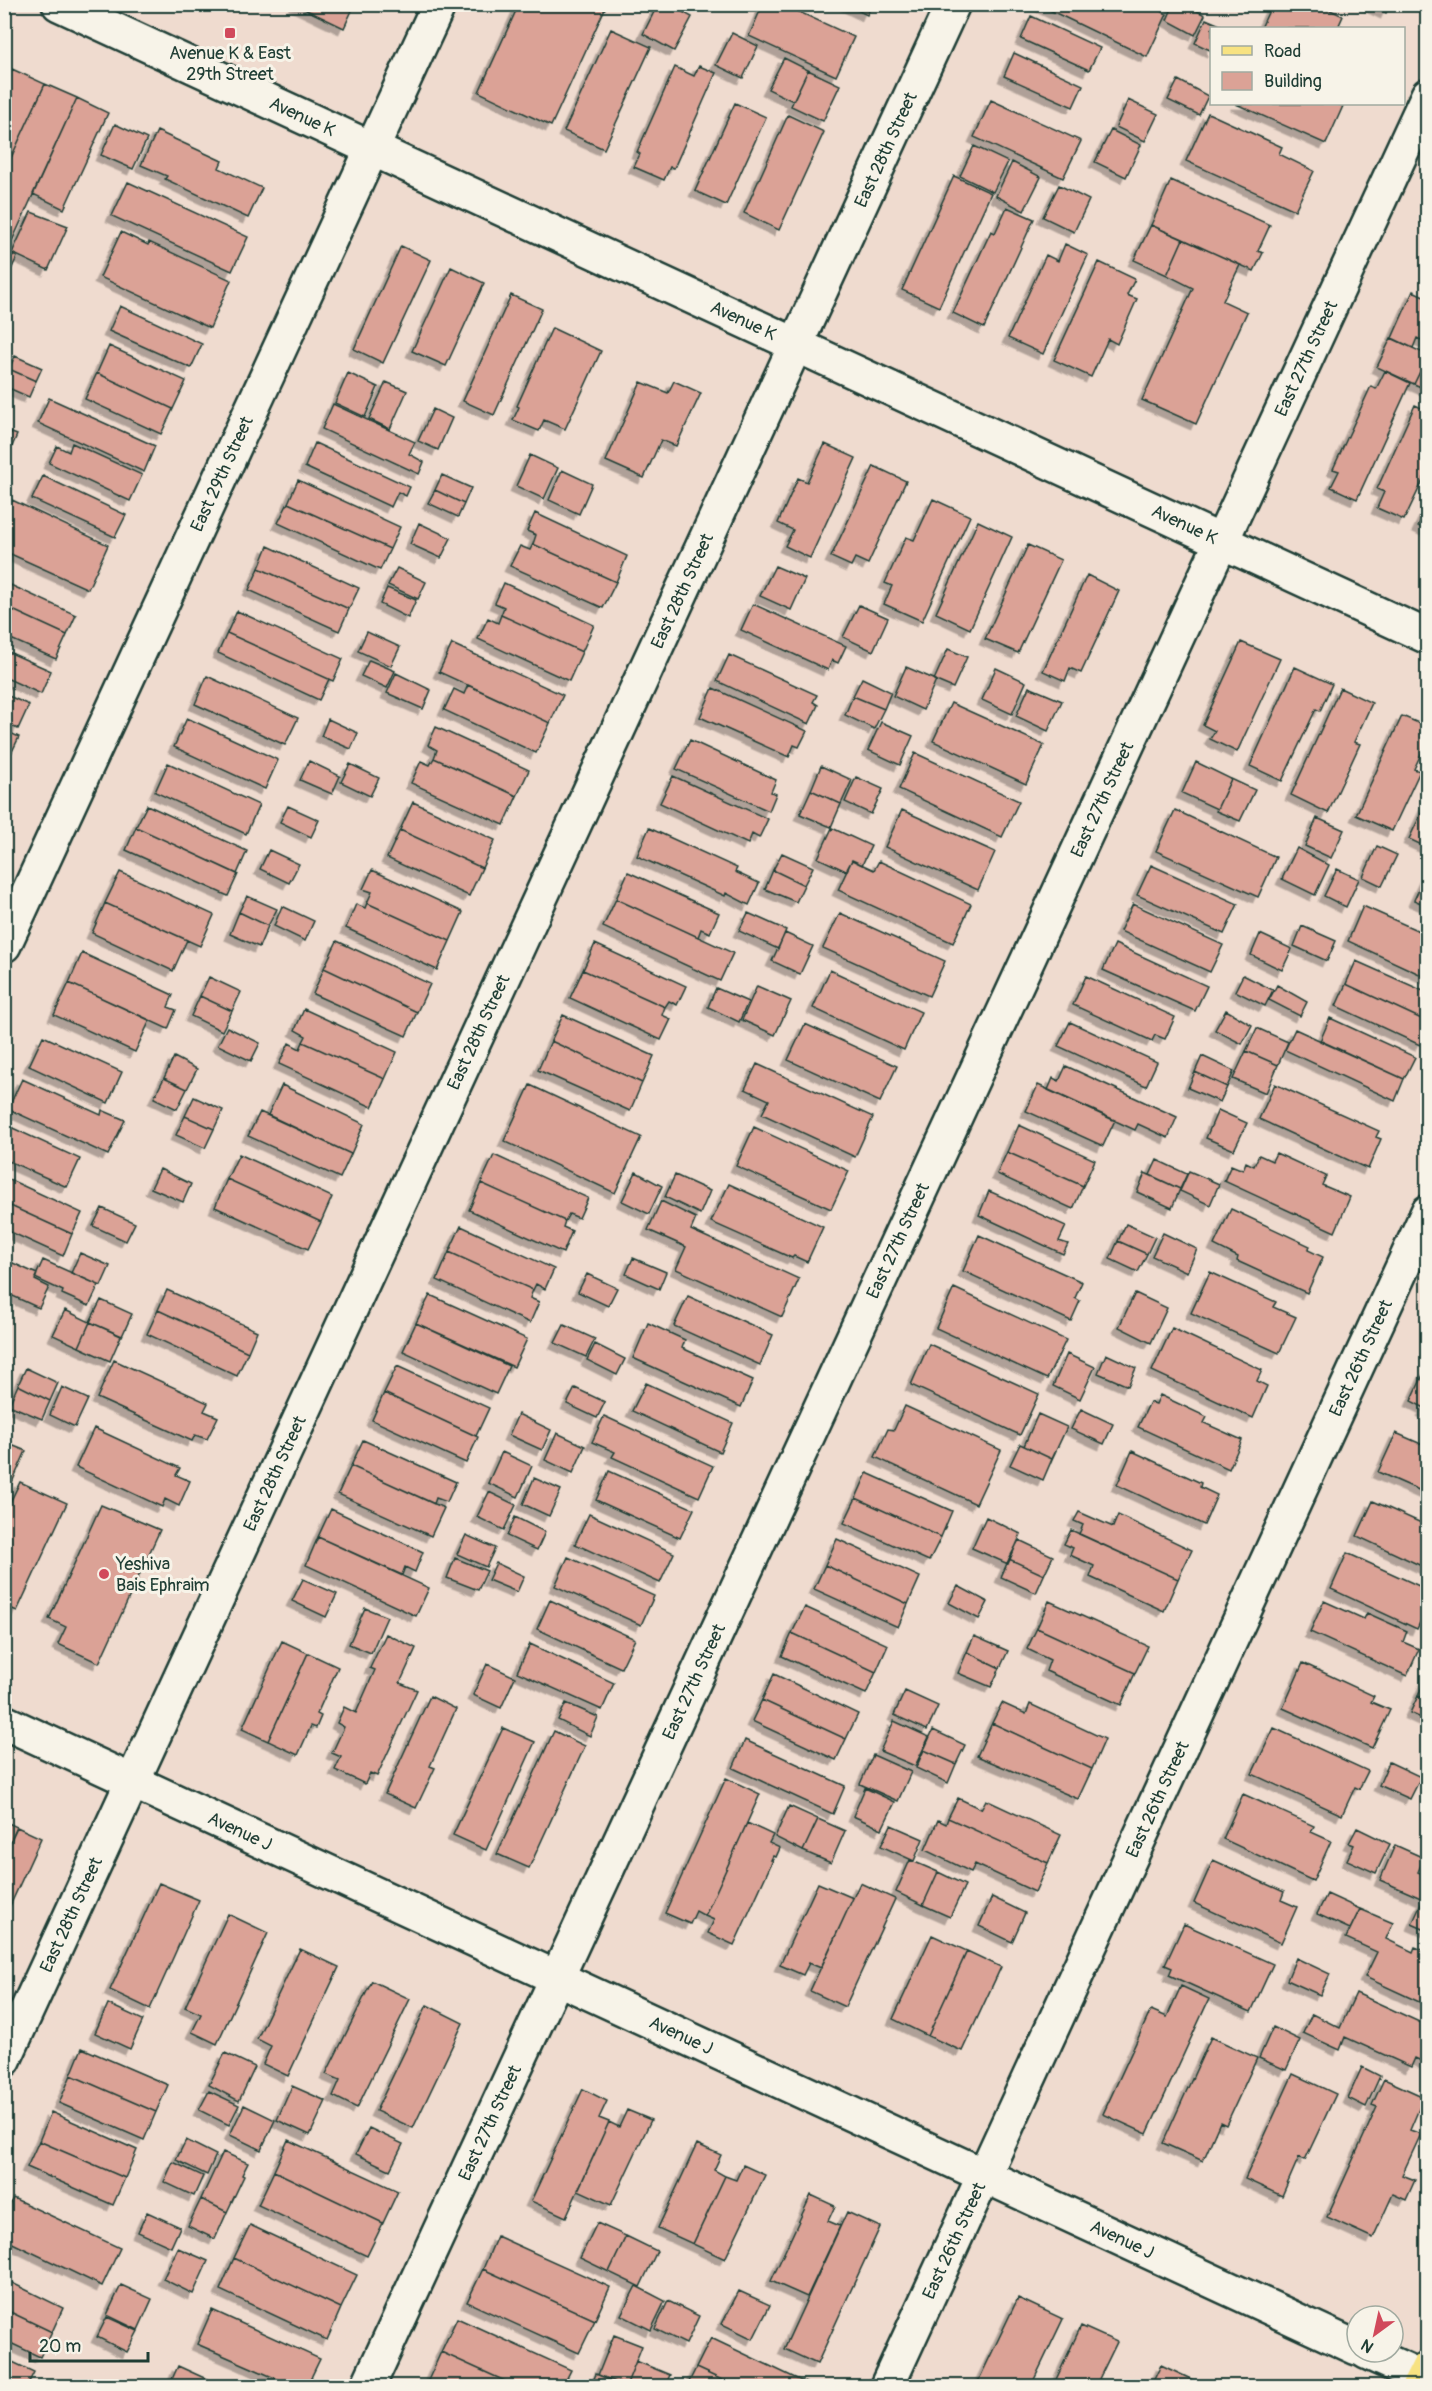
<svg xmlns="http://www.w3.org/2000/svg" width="1432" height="2391" font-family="Pangolin,sans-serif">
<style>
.building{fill:#dba296;stroke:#1f3d34;stroke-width:1.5;filter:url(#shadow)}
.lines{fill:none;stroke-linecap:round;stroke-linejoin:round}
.minor-casing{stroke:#1f3d34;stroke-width:38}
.major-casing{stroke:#1f3d34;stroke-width:38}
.minor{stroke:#f7f3e8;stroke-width:33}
.major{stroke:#f7e281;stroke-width:33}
.poi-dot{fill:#d1495b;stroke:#f7f3e8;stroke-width:2}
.labels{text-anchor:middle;stroke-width:6;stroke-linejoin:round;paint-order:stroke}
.poi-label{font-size:18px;fill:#1f3d34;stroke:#f7f3e8}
.street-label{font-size:18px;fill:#1f3d34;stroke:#f7f3e8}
</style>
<defs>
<filter id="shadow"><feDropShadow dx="-5.5" dy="5.5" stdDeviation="0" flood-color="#0004"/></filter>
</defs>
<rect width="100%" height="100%" fill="#efdbcf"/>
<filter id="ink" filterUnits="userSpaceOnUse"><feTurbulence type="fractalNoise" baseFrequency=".0167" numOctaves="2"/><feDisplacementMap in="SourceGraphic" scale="12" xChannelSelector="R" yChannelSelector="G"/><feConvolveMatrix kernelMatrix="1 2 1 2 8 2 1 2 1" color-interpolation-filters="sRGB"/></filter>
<g filter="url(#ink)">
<path class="building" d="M294,4H355L344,28Z
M519,4H607L551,126L479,92Z
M658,4H668L692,17L674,51L643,34Z
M763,4H782L854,37L836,76L749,36Z
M845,4H872L867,15Z
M1037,4H1146L1167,14L1147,57Z
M1174,4H1184L1205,15L1195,35L1167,20Z
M1272,4H1318L1343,16L1339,25L1348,28H1261Z
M1367,4H1390L1386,13Z
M1031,16L1100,48L1089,70L1021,39Z
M1206,19L1227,28H1212V51L1195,43Z
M611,29L651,47L604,149L564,131Z
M732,33L758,46L743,78L716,65Z
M1014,53L1083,85L1073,107L1004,76Z
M784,58L808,70L793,101L768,89Z
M699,66L716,73L674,168L670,167L664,180L634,167L640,154L637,152L675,67L694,76Z
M12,69L45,84L4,173V87Z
M808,70L840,85L823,121L791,106Z
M1178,80L1208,96L1199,115L1168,100Z
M45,84L77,98L7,252L4,251V173Z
M77,98L108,113L64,209L33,194Z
M991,100L1081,141L1063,178L974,137Z
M1128,100L1158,114L1145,141L1116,127Z
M735,103L766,117L726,205L695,191Z
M1236,104H1337L1343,106L1326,144Z
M1208,113L1282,147L1279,154L1314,171L1295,210L1186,161Z
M788,115L824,132L779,230L744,213Z
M115,124L147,139L133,169L101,155Z
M1111,130L1141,145L1126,177L1095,162Z
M157,131L222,161L219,168L262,188L248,218L165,179L167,176L141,165Z
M974,146L1008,162L993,192L960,176Z
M1012,162L1041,177L1024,211L996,196Z
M954,176L991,193L939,307L902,290Z
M1171,180L1270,225L1258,251L1263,253L1254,271L1151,225Z
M128,182L248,237L232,271L112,216Z
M1059,185L1089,200L1074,232L1043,217Z
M1007,207L1034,219L984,328L953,313L991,231L995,233Z
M31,212L68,226L48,270L12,253Z
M1151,225L1183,239L1167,275L1134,260Z
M121,232L148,245L149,242L231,280L210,328L100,277Z
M1183,239L1240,265L1223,301L1247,312L1196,424L1142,400L1193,288L1167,275Z
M1065,244L1088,255L1043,354L1008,338L1046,255L1058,261Z
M401,246L431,260L383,363L354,349Z
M4,251L17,257L4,285Z
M1099,262L1135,279L1127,295L1137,299L1117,344L1108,339L1091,377L1054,360Z
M451,267L484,283L446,366L412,351Z
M1413,291L1428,298V343L1417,338L1413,348L1392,338Z
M511,295L542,309L494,415L463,401Z
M120,306L202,344L191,368L109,331Z
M552,328L601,351L565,429L544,420L539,431L513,420L519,407L517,406Z
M1391,338L1428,355L1414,384L1377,367Z
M109,346L186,381L173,409L97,373Z
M15,356L42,368L36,381L9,369Z
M1428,356V390L1414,384Z
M9,369L36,381L29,397L4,386V378Z
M1385,371L1410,383L1357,499L1331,487L1339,471L1333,469L1371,386L1376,389Z
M97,373L173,409L161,434L85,399Z
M348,373L378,387L365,417L335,403Z
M674,381L701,393L676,446L661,440L644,478L606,461L641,382L668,393Z
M386,382L407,391L390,429L369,419Z
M49,398L155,446L144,472L38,423Z
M333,404L415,442L409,454L424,462L419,474L322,429Z
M1415,405L1428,411V470L1404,520L1377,508L1384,492L1377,489Z
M433,409L452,418L438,450L418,441Z
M4,430L17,435L10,451L4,449Z
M72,443L142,475L130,501L49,463L57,446L69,452Z
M315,443L410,487L406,496L398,492L391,507L305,467Z
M825,444L856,458L810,558L785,546L793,530L778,523L798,478L807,482Z
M530,455L558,468L544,499L516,486Z
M874,466L906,481L868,564L855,558L851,566L831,557Z
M562,470L592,484L579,514L549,500Z
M442,475L471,488L464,504L435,490Z
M43,476L126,515L115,537L32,499Z
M298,480L400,527L390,549L288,503Z
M435,490L464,504L458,517L428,503Z
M933,499L970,516L922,621L884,604L892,586L885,583L906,537L914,540Z
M12,500L108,545L88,589L4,551V517Z
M288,503L390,549L380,570L278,523Z
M1428,505V531L1418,526Z
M535,513L627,556L616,582L533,544L536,535L527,531Z
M978,521L1012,537L970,629L936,613Z
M419,523L451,538L441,558L410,544Z
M533,544L616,582L603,608L510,566L520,546L530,550Z
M1028,545L1061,560L1018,653L985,639Z
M268,546L359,588L349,609L259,568Z
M775,566L805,579L791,610L760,596Z
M259,568L349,609L339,631L249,590Z
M397,568L426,582L418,599L388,585Z
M1087,575L1119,591L1081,673L1070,668L1065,681L1043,671Z
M4,582L76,615L67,635L4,606Z
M504,583L594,625L582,652L501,615L504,607L495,603Z
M387,588L416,600L408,618L380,604Z
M753,604L846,646L838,663L832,660L828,670L741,630Z
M859,605L888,618L873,651L843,637Z
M4,606L67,635L56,659L4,636Z
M237,611L343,659L333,681L227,633Z
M501,615L582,652L569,681L478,639L488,618L498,623Z
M367,632L400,647L391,666L358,651Z
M227,633L329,679L319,700L218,653Z
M1241,642L1280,659L1237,752L1210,739L1215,731L1203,725Z
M452,644L563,695L550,723L439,672Z
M948,649L967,657L953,688L934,680Z
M4,650L51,671L41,694L4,677Z
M729,655L817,695L813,702L818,705L809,724L717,681Z
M369,660L395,671L387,688L361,676Z
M906,667L936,680L923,710L893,696Z
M1295,667L1332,684L1320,711L1316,709L1282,781L1250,766Z
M996,668L1026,682L1012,714L982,700Z
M396,673L431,690L423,709L387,693Z
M207,676L298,718L285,745L195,704Z
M862,678L891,692L884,709L853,696Z
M468,685L550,723L536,753L444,710L454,689L464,694Z
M1029,687L1062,701L1048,731L1016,716Z
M713,688L807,731L799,747L794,745L789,757L700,717Z
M1340,688L1372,703L1354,742L1360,744L1328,813L1291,795Z
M4,694L29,705L18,729L4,723Z
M853,696L884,709L874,729L845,715Z
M951,703L1044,745L1026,784L933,741Z
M1402,716L1428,727V739L1414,769L1420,771L1392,831L1356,815Z
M187,718L278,760L265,789L174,747Z
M328,719L358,733L351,749L321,736Z
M881,722L913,736L900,765L868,750Z
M436,727L529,770L517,796L434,758L437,750L428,745Z
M4,730L19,737L7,762L4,761Z
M690,740L776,780L771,792L776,794L769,811L676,769Z
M915,753L1019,801L1002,837L899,789Z
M434,758L517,796L504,825L411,783L421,761L430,765Z
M309,761L340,776L332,794L300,780Z
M1196,762L1231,779L1217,809L1182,793Z
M168,763L259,805L246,834L155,792Z
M350,764L379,778L370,796L341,782Z
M821,766L852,780L841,804L811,790Z
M673,776L768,819L759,838L752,834L748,844L660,803Z
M856,777L883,789L871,814L845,802Z
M1231,779L1255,790L1240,821L1216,811Z
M811,790L841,804L831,827L800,814Z
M1428,799V848L1409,839Z
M413,802L495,840L482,868L400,830Z
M147,805L247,851L237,874L136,827Z
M288,806L319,820L311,837L280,822Z
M902,810L995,852L978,890L885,847Z
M1175,810L1276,857L1258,897L1156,851Z
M1317,818L1344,830L1331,858L1305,846Z
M136,827L238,874L228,896L126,850Z
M649,828L737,868L735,872L759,883L749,905L726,893L725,896L637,856Z
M832,828L871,846L862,865L852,860L846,871L818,858Z
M400,830L482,868L469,896L387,858Z
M1377,846L1397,855L1382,886L1363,877Z
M1297,848L1329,865L1315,895L1282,879Z
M269,850L299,864L289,883L260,869Z
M782,853L813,867L804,885L773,870Z
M852,860L874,870L879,861L971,904L953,943L838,890Z
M1151,865L1238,904L1224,934L1137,895Z
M1337,869L1359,879L1346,907L1324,896Z
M372,870L463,912L450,941L367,903L372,892L363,889Z
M773,870L804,885L796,902L765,889Z
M120,872L214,915L200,946L105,903Z
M628,872L719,913L710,933L701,929L698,937L616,899Z
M1427,872H1428V906L1414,900Z
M247,896L277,909L268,926L239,912Z
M616,899L733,953L720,981L603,927Z
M105,903L187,940L173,971L92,933Z
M367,903L450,941L437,970L346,928L356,904L365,908Z
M1133,904L1223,945L1210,972L1120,931Z
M282,906L314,921L305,941L274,926Z
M1363,906L1428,935V978L1348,941Z
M239,912L268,926L259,947L230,934Z
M748,913L786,930L778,949L739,931Z
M840,913L945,961L929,996L823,948Z
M1302,926L1336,941L1327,961L1294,946Z
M785,933L813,946L800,974L772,961Z
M1260,934L1292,949L1282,970L1251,955Z
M337,941L430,984L417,1012L324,968Z
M595,944L686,986L677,1005L669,1001L665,1007L583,970Z
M1115,944L1207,986L1195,1011L1103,970Z
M82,953L173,995L168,1007L176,1010L168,1029L69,983Z
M1356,961L1428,993V1022L1346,984Z
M324,968L417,1012L406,1036L313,994Z
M583,970L665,1007L662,1015L671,1019L661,1040L570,998Z
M830,970L921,1012L904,1050L813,1008Z
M1243,975L1273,990L1265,1006L1235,991Z
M1086,976L1175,1017L1165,1039L1155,1035L1152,1041L1073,1005Z
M209,977L241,992L232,1011L200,996Z
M69,983L150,1020L135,1052L54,1015Z
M1346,984L1428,1022V1029L1420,1045L1336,1006Z
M1277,985L1307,1002L1300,1016L1269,1000Z
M757,986L791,1001L775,1035L742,1020Z
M716,988L748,1002L739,1022L708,1007Z
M200,996L232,1011L222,1031L191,1016Z
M304,1009L397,1052L385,1079L303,1042L306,1036L295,1030Z
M1226,1010L1252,1025L1242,1044L1215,1030Z
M563,1015L654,1056L642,1083L551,1041Z
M1330,1018L1415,1057L1404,1079L1320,1041Z
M1070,1022L1157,1062L1146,1086L1058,1046Z
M805,1024L897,1066L880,1102L788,1060Z
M227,1027L260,1043L251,1061L218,1045Z
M1257,1028L1288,1042L1278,1065L1246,1051Z
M1295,1029L1404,1079L1395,1101L1285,1050Z
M43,1036L122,1072L108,1103L29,1066Z
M551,1041L642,1083L630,1111L538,1070Z
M303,1042L385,1079L372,1107L279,1064L289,1043L300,1049Z
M1246,1051L1278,1065L1266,1093L1233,1079Z
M1202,1056L1234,1071L1227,1087L1195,1072Z
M174,1057L197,1069L187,1089L164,1078Z
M757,1064L873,1117L855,1157L762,1114L769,1100L745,1089Z
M1066,1066L1177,1117L1168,1138L1138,1124L1135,1130L1048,1090L1053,1078L1059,1081Z
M1195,1072L1227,1087L1220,1102L1188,1088Z
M164,1078L187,1089L177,1109L154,1098Z
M22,1079L101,1115L102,1110L125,1120L108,1155L8,1109Z
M1275,1084L1379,1131L1376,1137L1381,1139L1368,1169L1259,1119Z
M282,1085L364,1124L351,1154L268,1115Z
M530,1085L641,1137L615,1193L504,1141Z
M1038,1085L1115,1120L1103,1146L1026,1111Z
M194,1097L223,1110L214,1129L185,1116Z
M1218,1110L1247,1123L1234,1150L1206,1138Z
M260,1112L351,1154L340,1178L248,1136Z
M185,1116L214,1129L205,1148L176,1135Z
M4,1124L80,1159L67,1187L4,1159Z
M1019,1125L1095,1160L1083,1186L1007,1152Z
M754,1127L849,1171L831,1209L736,1166Z
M1007,1152L1083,1186L1073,1209L997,1174Z
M1276,1153L1326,1176L1322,1185L1350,1197L1335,1232L1224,1181L1231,1165L1243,1170L1246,1162L1254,1166L1259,1155L1272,1161Z
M239,1154L332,1197L321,1222L227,1179Z
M494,1155L588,1198L579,1218L569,1214L565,1221L481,1183Z
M1157,1160L1187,1174L1180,1189L1150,1175Z
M160,1169L191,1184L183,1202L151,1188Z
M1189,1171L1219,1184L1210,1205L1180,1191Z
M636,1172L662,1186L649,1214L622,1201Z
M1145,1173L1180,1189L1172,1208L1137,1192Z
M675,1175L710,1191L700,1214L665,1197Z
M4,1177L82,1213L72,1234L4,1203Z
M227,1179L321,1222L308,1249L215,1207Z
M481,1183L565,1221L563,1227L572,1231L563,1253L469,1210Z
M729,1184L823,1227L807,1262L794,1256L792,1258L711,1222Z
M989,1191L1066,1226L1059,1241L1068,1244L1063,1254L979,1215Z
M661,1201L696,1218L691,1230L799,1279L782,1317L676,1269L686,1247L648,1230Z
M4,1203L72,1234L63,1256L4,1229Z
M102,1208L135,1223L126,1241L93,1226Z
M1231,1209L1310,1246L1308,1250L1323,1257L1307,1293L1237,1261L1238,1257L1214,1245Z
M1126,1224L1155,1237L1147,1254L1118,1241Z
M461,1226L554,1269L545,1289L536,1284L533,1290L449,1252Z
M1163,1233L1197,1249L1187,1272L1152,1256Z
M979,1235L1082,1282L1075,1298L1080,1301L1071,1321L963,1271Z
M1118,1241L1147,1254L1138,1272L1110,1259Z
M449,1252L533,1290L530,1298L539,1302L530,1323L437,1280Z
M80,1253L110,1266L101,1286L71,1273Z
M633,1258L666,1272L659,1289L626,1274Z
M4,1259L37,1274L35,1280L49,1287L39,1308L4,1292Z
M43,1260L99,1285L89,1306L62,1294L63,1291L35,1278Z
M1210,1272L1276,1302L1273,1307L1296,1317L1279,1353L1191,1313Z
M587,1274L617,1288L608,1306L578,1292Z
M954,1288L1066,1340L1047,1379L936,1328Z
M167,1290L257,1331L248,1352L158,1310Z
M1135,1293L1167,1308L1151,1343L1119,1327Z
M430,1295L527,1339L514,1367L416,1323Z
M688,1296L773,1335L760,1365L674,1326Z
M101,1300L132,1314L122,1336L90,1322Z
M65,1310L90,1322L79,1347L53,1335Z
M158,1310L248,1352L237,1376L147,1334Z
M90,1322L121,1336L110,1361L79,1347Z
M416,1323L509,1366L496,1394L403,1351Z
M648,1323L685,1340L682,1348L753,1380L741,1407L633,1358Z
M564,1325L595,1339L586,1357L555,1343Z
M1172,1328L1262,1370L1257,1381L1267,1386L1253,1418L1152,1371Z
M595,1344L625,1359L617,1375L587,1360Z
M929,1344L1039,1394L1020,1435L911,1385Z
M1067,1354L1095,1367L1080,1399L1053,1386Z
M1106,1354L1136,1368L1128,1386L1098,1373Z
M114,1360L208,1403L204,1411L218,1417L207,1439L195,1435L192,1441L97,1398Z
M397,1366L489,1408L476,1436L384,1393Z
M26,1368L58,1383L50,1401L18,1385Z
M1425,1371L1428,1372V1413L1423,1411L1425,1408L1411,1401Z
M646,1383L733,1423L720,1452L632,1411Z
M18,1385L50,1401L42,1419L9,1405Z
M62,1387L88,1399L75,1427L50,1415Z
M575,1388L605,1402L597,1418L567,1404Z
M384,1393L478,1437L466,1463L372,1420Z
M1160,1395L1207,1417L1204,1423L1242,1440L1229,1469L1138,1427L1150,1402L1156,1404Z
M905,1406L1001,1450L976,1504L875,1457L888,1429L894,1430Z
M1081,1409L1113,1424L1104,1444L1071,1429Z
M518,1414L551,1430L542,1450L509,1435Z
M1038,1414L1067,1427L1052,1459L1024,1446Z
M604,1416L713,1466L699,1497L612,1457L615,1452L592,1442Z
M94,1428L180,1468L176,1475L190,1481L179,1506L165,1499L162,1507L76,1467Z
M557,1433L585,1446L573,1473L545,1460Z
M1396,1433L1428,1447V1494L1378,1472Z
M363,1440L456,1482L447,1502L436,1498L434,1504L351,1466Z
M4,1442L26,1451L10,1487L4,1484Z
M1020,1444L1052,1459L1043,1480L1010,1465Z
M1132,1451L1201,1483L1200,1487L1217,1495L1204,1525L1117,1485Z
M502,1452L532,1466L518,1497L488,1483Z
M351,1466L444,1508L431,1536L338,1494Z
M609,1471L694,1509L680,1538L596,1500Z
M867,1473L952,1511L941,1537L856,1498Z
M534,1478L561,1490L549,1516L523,1504Z
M20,1482L67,1503L17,1611L10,1608L4,1619V1515Z
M489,1492L516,1505L504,1530L477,1517Z
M856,1498L941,1537L929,1561L844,1523Z
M1373,1501L1428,1526V1569L1357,1536Z
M101,1505L160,1530L99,1663L58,1644L66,1627L49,1619Z
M331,1509L423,1552L415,1572L405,1567L402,1575L318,1537Z
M1079,1512L1113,1527L1118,1515L1192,1550L1178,1579L1079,1534L1083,1525L1074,1521Z
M589,1514L674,1553L660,1583L575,1544Z
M515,1517L545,1532L537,1550L507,1536Z
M986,1517L1021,1534L1008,1564L972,1548Z
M1071,1530L1178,1579L1164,1611L1090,1577L1094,1566L1070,1555L1073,1548L1064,1544Z
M466,1535L495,1548L486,1567L457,1554Z
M318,1537L429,1588L416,1616L306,1565Z
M837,1539L920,1577L908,1604L825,1565Z
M1019,1540L1053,1556L1044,1575L1009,1559Z
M1347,1553L1428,1590V1605L1417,1629L1331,1589Z
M568,1557L654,1596L641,1625L555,1586Z
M455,1558L487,1571L478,1590L447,1578Z
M1009,1559L1044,1575L1036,1593L1001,1577Z
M496,1563L524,1576L517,1592L488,1580Z
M825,1565L908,1604L898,1627L814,1589Z
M303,1579L337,1594L326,1617L292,1601Z
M958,1586L988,1602L979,1619L949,1603Z
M550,1600L635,1639L621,1668L537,1629Z
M1049,1601L1148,1646L1135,1673L1037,1628Z
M1324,1601L1364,1619L1367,1613L1407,1631L1403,1642L1419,1649L1407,1676L1310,1632Z
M805,1607L888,1645L876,1672L792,1633Z
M365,1608L387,1617L371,1653L349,1644Z
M1037,1628L1135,1673L1121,1705L1046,1671L1050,1660L1027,1649Z
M792,1633L876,1672L866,1694L782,1656Z
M386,1634L416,1648L400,1683L417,1690L377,1776L370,1773L365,1784L335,1770L341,1757L332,1753L344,1727L337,1723L344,1707L356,1713L375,1670L370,1668Z
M974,1636L1008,1651L1000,1668L967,1652Z
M282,1641L308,1653L268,1741L242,1729Z
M530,1644L614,1683L602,1710L517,1672Z
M967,1652L1000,1668L991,1687L958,1673Z
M308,1653L338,1667L317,1714L321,1716L316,1728L311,1726L298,1755L268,1741Z
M1303,1663L1374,1696L1371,1702L1390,1710L1372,1748L1283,1708Z
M487,1664L515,1677L501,1708L473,1695Z
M774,1674L858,1714L846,1739L762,1700Z
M1426,1678L1428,1679V1700L1418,1696Z
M905,1691L938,1706L927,1730L894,1715Z
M430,1696L456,1709L430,1766L435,1768L416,1808L385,1794Z
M1418,1696L1428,1700V1721L1410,1713Z
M762,1700L846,1739L836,1760L752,1721Z
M566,1703L598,1717L590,1736L558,1720Z
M1002,1703L1026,1714L1030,1704L1105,1739L1092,1769L992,1723Z
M894,1721L929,1737L915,1766L880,1751Z
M992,1723L1092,1769L1078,1799L977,1756Z
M503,1728L535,1742L486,1850L453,1835Z
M1274,1728L1368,1771L1359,1789L1355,1787L1342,1815L1252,1774Z
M933,1730L965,1745L956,1764L924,1750Z
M554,1731L585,1746L529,1868L497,1854Z
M745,1740L845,1786L833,1814L733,1768Z
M924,1750L956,1764L948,1783L916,1768Z
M873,1755L911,1772L898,1801L860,1784Z
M1389,1762L1421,1777L1410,1799L1379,1785Z
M726,1778L760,1794L705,1916L696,1911L690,1924L665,1913Z
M865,1788L895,1802L882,1829L853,1816Z
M1243,1794L1314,1826L1311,1832L1331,1841L1313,1881L1223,1839Z
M958,1798L981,1809L986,1800L1061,1835L1048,1863L948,1818Z
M789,1806L818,1819L803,1851L775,1837Z
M948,1818L1048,1863L1035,1892L975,1864L971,1872L925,1850L938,1820L946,1824Z
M818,1819L845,1831L831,1863L803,1851Z
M4,1821L17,1827L4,1855Z
M747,1823L773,1835L769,1843L780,1848L776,1857L773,1856L771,1860H773L734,1945L708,1933L714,1920L705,1916Z
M891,1825L923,1839L914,1861L881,1846Z
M17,1827L41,1838L4,1919V1855Z
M1357,1828L1390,1844L1376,1873L1347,1860L1354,1845L1349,1843Z
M1395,1845L1424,1858L1418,1872L1428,1876V1889L1423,1899L1380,1880Z
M910,1860L938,1872L923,1905L896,1892Z
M1213,1860L1284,1892L1281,1900L1297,1907L1281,1943L1194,1903Z
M938,1872L965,1885L950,1917L923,1905Z
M159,1883L199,1900L150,2009L110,1990Z
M818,1883L853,1898L821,1968L809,1963L803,1975L780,1965Z
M860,1883L895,1899L845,2007L810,1991Z
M1428,1889V1931L1412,1924Z
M1327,1894L1360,1909L1350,1929L1317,1914Z
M992,1897L1025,1913L1012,1942L979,1926Z
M1360,1909L1393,1923L1386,1939L1413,1952L1415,1947L1428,1952V2006L1365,1977L1377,1952L1346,1938Z
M228,1914L268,1933L217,2044L192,2032L201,2014L185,2007Z
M1184,1924L1273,1964L1251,2012L1169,1975L1172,1968L1165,1965Z
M932,1935L967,1951L928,2036L893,2019Z
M300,1949L339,1967L288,2076L263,2064L271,2046L257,2039Z
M967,1951L1001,1967L962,2051L928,2036Z
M1296,1958L1330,1974L1320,1995L1287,1980Z
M372,1981L410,1999L357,2108L333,2096L340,2080L326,2074Z
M1181,1986L1209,1999L1147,2134L1103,2114L1151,2010L1167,2017Z
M1356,1993L1428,2026V2064L1415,2058L1411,2067L1345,2037L1340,2050L1303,2033L1312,2014L1340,2028Z
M108,2004L143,2020L130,2049L95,2033Z
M427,2005L463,2023L413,2128L376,2111Z
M1273,2027L1300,2040L1286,2070L1259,2058Z
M1211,2037L1257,2058L1226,2125L1220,2122L1203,2161L1163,2143Z
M82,2048L168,2085L156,2112L71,2075Z
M225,2053L255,2067L239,2101L209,2085Z
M1362,2067L1380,2076L1366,2107L1348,2098Z
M1293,2074L1336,2094L1305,2160L1299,2157L1282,2196L1245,2179Z
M71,2075L156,2112L144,2140L59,2103Z
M1384,2079L1424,2097L1410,2130L1421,2134L1402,2175L1415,2180L1406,2200L1393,2194L1373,2238L1327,2217L1377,2107L1372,2105Z
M292,2086L326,2101L310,2135L277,2120Z
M583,2089L607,2101L599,2118L609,2122L566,2217L531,2201Z
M209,2091L239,2105L229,2125L199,2110Z
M244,2105L275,2120L261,2150L230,2135Z
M627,2110L651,2120L611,2205L578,2190L609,2122L619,2127Z
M51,2112L137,2150L125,2178L39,2141Z
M369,2128L403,2144L390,2170L356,2154Z
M186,2140L216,2155L207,2175L176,2160Z
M288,2140L398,2191L383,2223L274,2171Z
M39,2141L125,2178L113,2205L27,2167Z
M697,2144L721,2155L714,2170L725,2176L693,2244L658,2228Z
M223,2152L248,2163L242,2175L244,2176L227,2212L201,2199Z
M173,2162L203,2176L194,2196L164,2182Z
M743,2165L765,2175L725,2259L693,2244L725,2176L736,2180Z
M274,2171L383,2223L367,2256L258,2205Z
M811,2195L835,2206L828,2221L840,2226L807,2297L771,2281Z
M13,2198L120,2248L102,2286L4,2239V2216Z
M201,2199L227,2212L215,2239L188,2226Z
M147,2212L180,2227L171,2247L138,2232Z
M847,2212L880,2227L817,2364L784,2349Z
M597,2223L626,2236L609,2272L580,2258Z
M250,2225L357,2275L341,2308L234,2258Z
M497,2236L610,2287L595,2320L483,2269Z
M626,2236L657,2251L640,2287L609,2272Z
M178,2248L208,2261L193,2294L163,2279Z
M234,2258L341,2308L327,2340L220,2290Z
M483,2269L595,2320L579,2353L467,2302Z
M4,2279L63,2308L52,2332L4,2309Z
M121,2285L152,2299L138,2330L107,2315Z
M636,2286L665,2301L651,2330L621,2315Z
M739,2291L770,2305L753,2339L722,2324Z
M1018,2298L1063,2319L1031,2386H976Z
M668,2301L699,2316L686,2344L655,2329Z
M4,2309L52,2332L40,2357L4,2340Z
M212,2310L320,2359L307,2386H293L197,2344Z
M107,2317L138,2331L127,2352L97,2337Z
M457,2318L571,2370L563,2386H516L441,2352Z
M1081,2326L1117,2342L1099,2379L1108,2384L1107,2386H1053Z
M614,2335L642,2346L626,2386L598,2375Z
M711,2338L812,2386H735L696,2368Z
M441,2352L516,2386H429L426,2385Z
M4,2358L34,2372L27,2386H4Z
M636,2361L670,2375L665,2386H626Z
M1161,2365L1195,2381L1193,2386H1151Z
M178,2366L222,2386H169Z
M696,2368L735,2386H687Z
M596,2374L626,2386H591Z"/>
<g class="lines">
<g class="minor-casing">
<g id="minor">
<path id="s1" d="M59,4L1428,637"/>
<path id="s2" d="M4,945L439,4"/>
<path id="s3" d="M4,1722L1357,2348"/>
<path id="s4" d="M4,2060L953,4"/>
<path d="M1366,2352L1428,2380"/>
<path id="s5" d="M368,2386L1428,95"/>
<path id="s6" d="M887,2386L1428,1212"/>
</g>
</g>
<g class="major-casing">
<path id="major" d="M1419,2386L1428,2368"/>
</g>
<use href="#minor" class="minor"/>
<use href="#major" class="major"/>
</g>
</g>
<g class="poi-dot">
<rect x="224" y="27" width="12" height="12" rx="3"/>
<circle cx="104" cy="1574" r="6"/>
</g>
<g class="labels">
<g class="poi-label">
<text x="230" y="59">Avenue K &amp; East<tspan x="230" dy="21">29th Street</tspan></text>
<text x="116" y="1570" text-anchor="start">Yeshiva<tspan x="116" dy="21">Bais Ephraim</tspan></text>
</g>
<g class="street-label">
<text dy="6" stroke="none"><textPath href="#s1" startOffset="268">Avenue K</textPath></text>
<text dy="6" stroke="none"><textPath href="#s4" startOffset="2104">East 28th Street</textPath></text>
<text dy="6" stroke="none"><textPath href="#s1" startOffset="754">Avenue K</textPath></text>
<text dy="6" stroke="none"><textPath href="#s5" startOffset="2234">East 27th Street</textPath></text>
<text dy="6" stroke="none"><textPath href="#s2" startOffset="519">East 29th Street</textPath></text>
<text dy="6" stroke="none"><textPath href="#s1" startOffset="1240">Avenue K</textPath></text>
<text dy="6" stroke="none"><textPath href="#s4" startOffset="1618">East 28th Street</textPath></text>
<text dy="6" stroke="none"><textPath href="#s5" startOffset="1748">East 27th Street</textPath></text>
<text dy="6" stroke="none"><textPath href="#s4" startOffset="1132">East 28th Street</textPath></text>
<text dy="6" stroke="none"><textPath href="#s5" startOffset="1262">East 27th Street</textPath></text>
<text dy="6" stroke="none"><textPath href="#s6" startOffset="1132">East 26th Street</textPath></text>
<text dy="6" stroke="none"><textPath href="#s4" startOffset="646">East 28th Street</textPath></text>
<text dy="6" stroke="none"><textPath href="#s5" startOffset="776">East 27th Street</textPath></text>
<text dy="6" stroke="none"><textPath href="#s6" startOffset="646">East 26th Street</textPath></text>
<text dy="6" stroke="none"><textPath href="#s3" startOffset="260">Avenue J</textPath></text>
<text dy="6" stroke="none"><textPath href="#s4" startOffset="160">East 28th Street</textPath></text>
<text dy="6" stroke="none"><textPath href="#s3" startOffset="746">Avenue J</textPath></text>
<text dy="6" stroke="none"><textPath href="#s5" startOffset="290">East 27th Street</textPath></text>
<text dy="6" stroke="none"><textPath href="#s3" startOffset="1232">Avenue J</textPath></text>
<text dy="6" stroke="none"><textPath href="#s6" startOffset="160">East 26th Street</textPath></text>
</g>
</g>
<rect width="1432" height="2391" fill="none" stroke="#f7f3e8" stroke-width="24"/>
<rect x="12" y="12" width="1408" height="2367" fill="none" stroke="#1f3d34" stroke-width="2" filter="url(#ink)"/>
<rect x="1210" y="27" width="195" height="78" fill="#f7f3e8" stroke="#a1aaa0" stroke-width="1.5"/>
<rect x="1222" y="46" width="30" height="9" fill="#f7e281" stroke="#a1aaa0" stroke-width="1.5"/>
<text x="1264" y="57" font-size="18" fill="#1f3d34">Road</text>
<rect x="1222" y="72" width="30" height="18" fill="#dba296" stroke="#a1aaa0" stroke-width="1.5"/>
<text x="1264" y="87" font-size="18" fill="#1f3d34">Building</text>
<g transform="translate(1375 2334) rotate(213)"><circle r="28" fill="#f7f3e8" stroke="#a1aaa0" stroke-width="1.5"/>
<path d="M0-4.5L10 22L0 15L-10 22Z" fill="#d1495b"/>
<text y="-9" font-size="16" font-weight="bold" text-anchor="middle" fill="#1f3d34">N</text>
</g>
<path d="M30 2352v9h118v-9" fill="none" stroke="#1f3d34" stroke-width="3"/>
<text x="39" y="2352" font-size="18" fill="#1f3d34" stroke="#f7f3e8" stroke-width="4.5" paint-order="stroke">20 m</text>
</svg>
